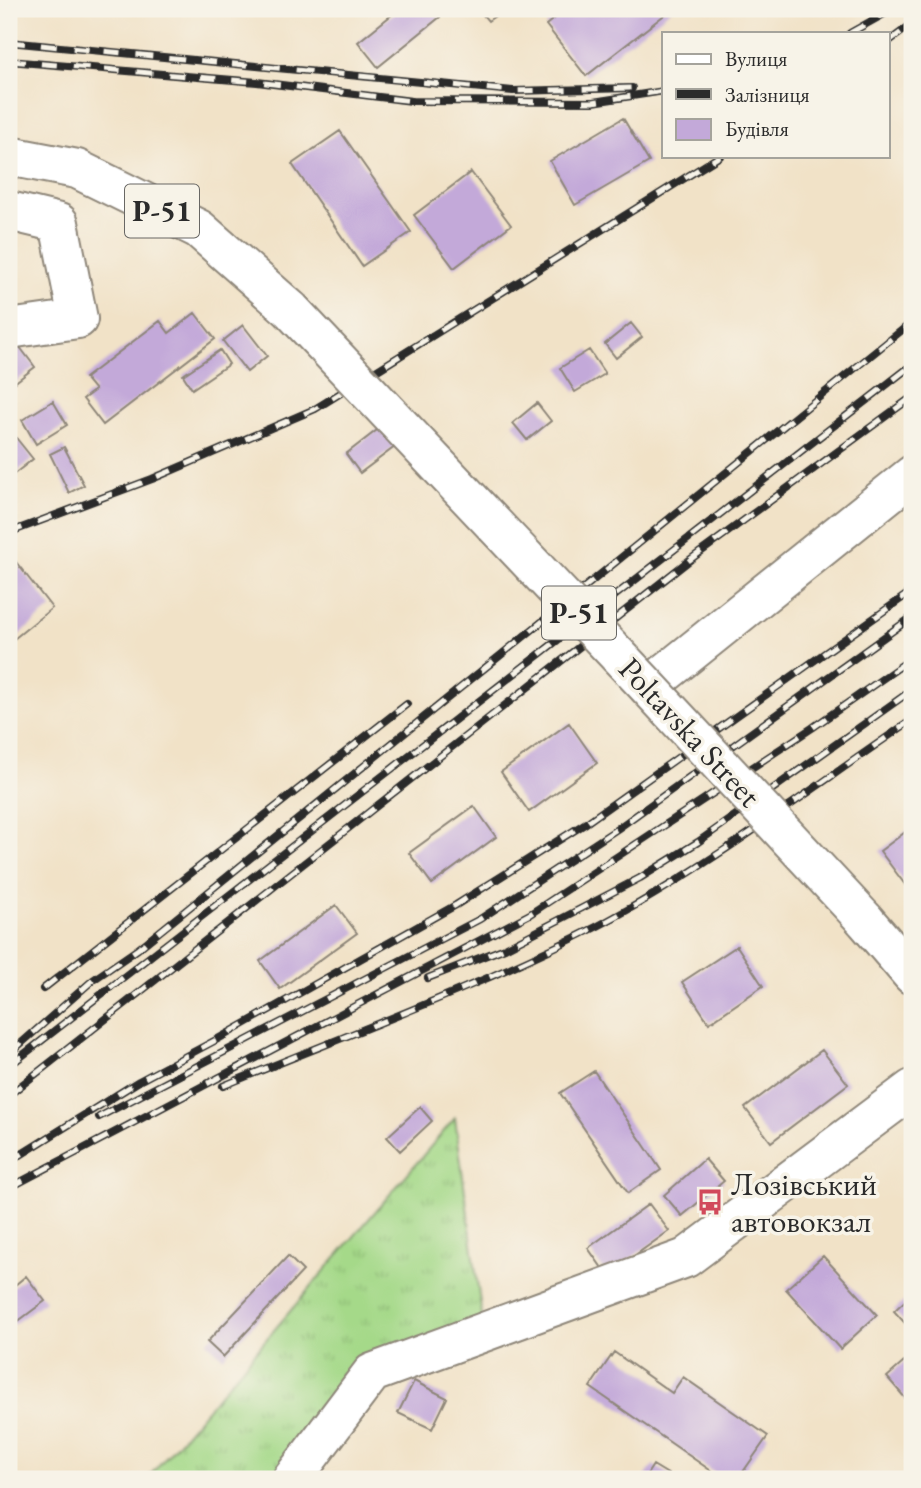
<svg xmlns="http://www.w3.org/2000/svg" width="921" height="1488" font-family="'EB Garamond',serif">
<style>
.grass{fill:url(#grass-tufts);stroke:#68825a;stroke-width:2}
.building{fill:#c3a9d9}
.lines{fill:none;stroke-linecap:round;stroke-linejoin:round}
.minor-casing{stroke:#8e8679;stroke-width:42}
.major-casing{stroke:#8e8679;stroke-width:42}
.minor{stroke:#fff;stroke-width:38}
.major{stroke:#fff;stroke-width:38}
.rail-casing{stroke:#2b2b2b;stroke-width:8}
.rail{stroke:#f7f3e8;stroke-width:5;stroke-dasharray:16;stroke-linecap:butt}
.major-bridge-casing{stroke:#8e8679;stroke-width:42;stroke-linecap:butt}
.major-bridge{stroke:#fff;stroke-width:38}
.labels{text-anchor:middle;stroke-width:7;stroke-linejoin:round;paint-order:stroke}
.shield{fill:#f7f3e8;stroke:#686764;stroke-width:2}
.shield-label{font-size:30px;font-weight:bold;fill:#2b2b2b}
.street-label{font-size:32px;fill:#2b2b2b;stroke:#f7f3e8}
.poi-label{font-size:32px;fill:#2b2b2b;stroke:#f7f3e8;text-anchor:start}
</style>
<defs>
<pattern id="grass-tufts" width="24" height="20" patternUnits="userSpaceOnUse" patternTransform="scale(1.75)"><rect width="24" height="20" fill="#a5d989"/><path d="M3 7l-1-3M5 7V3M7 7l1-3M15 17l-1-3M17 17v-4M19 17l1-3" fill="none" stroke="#8eba76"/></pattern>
</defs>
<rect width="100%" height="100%" fill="#f7f3e8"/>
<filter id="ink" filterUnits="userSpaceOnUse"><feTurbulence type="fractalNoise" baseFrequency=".0143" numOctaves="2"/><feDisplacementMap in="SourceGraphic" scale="14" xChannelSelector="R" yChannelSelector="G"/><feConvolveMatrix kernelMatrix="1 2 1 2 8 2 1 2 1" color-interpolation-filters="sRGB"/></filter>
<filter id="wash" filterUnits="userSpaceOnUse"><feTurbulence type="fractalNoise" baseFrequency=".00686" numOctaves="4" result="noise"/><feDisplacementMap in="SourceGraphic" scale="28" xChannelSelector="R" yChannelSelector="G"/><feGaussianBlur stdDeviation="1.57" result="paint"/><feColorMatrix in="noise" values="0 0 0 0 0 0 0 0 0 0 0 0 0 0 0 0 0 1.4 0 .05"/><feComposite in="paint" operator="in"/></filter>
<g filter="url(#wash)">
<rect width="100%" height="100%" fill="#f1e2c7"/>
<path class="grass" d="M455,1118L484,1332L372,1373L292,1479H147Z"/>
<g id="blocks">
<path class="building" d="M399,9H434L440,17L378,67L358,42Z
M478,9H505L488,21Z
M566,9H672L586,76L546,25Z
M623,118L649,162L575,205L550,161Z
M340,131L411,232L362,266L292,164Z
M471,172L511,225L454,268L414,215Z
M195,313L215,339L103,425L83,399L95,390L85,378L160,321L169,333Z
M631,323L642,337L616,358L605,344Z
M243,325L267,356L247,372L223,341Z
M13,338L35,367L9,387V341Z
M220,350L229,364L192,389L183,375Z
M589,350L605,374L575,392L560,368Z
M53,401L67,425L36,444L22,420Z
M537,403L551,421L527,440L513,423Z
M381,427L396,446L360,473L346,454Z
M9,429L33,459L9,478Z
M64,447L84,485L69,493L50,454Z
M16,562L52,608L9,643V568Z
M569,723L597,763L529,812L501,772Z
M474,806L496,837L432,884L409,853Z
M912,827V894L880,851Z
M336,905L357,933L280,989L260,961Z
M737,946L763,986L709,1023L682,982Z
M822,1050L848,1084L771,1142L745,1108Z
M594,1071L661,1170L628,1193L560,1093Z
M420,1107L432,1121L400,1151L387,1137Z
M705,1159L724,1181L682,1216L664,1195Z
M649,1204L669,1231L607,1275L588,1248Z
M288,1256L303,1271L223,1357L207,1342Z
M823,1256L877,1315L840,1349L786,1289Z
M26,1276L45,1301L9,1328V1290Z
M912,1294V1331L894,1311Z
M614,1352L672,1393L683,1377L768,1436L738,1479H723L590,1387Z
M912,1355V1406L887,1377Z
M414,1381L447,1398L432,1429L398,1413Z
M653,1465L676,1479H644Z"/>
</g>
</g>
<g filter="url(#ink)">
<use href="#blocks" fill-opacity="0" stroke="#8e8679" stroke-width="2"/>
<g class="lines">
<g class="minor-casing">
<path id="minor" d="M9,211L59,223L78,319L9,329
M648,687L912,475
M292,1479L372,1373L686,1258L912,1089"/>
</g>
<g class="major-casing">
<path id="major" d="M9,156L77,169L199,229L291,310
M864,919L912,975"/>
</g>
<use href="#minor" class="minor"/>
<use href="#major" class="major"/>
<g class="rail-casing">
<path id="rail" d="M850,33L893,9
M9,42L513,91L632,88
M888,42L912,24
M9,61L257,82L412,101L593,102L664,91
M9,536L16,530L152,479L315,409L720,156
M428,978L505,948L640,878L698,842L912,690
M43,989L407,704
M9,1054L93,980L138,949L912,322
M9,1066L912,365
M223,1086C349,1034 476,988 598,926C708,868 809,790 912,720
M9,1095L691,559L912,397
M99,1117L480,919L617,829L912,617
M9,1162L139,1081L216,1040L456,905L586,823L912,591
M9,1188L530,914L812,728L912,658"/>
</g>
<use href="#rail" class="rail"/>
<g class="major-bridge-casing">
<path id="major-bridge" d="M291,310L648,687L864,919"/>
</g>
<use href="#major-bridge" class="major-bridge"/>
</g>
</g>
<defs>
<g id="bus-bare" transform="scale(2.1)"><path d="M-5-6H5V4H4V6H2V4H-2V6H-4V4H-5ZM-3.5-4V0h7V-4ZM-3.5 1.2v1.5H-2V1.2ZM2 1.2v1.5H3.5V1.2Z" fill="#d1495b" stroke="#f7f3e8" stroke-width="2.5" paint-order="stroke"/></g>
</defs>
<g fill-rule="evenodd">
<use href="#bus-bare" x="710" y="1202"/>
</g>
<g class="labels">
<g class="shield">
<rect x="125" y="184.5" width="74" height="53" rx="5"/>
<rect x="542" y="586.5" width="74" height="53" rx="5"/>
</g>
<g class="shield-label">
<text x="162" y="221">Р-51</text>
<text x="579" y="623">Р-51</text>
</g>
<g class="street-label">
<text transform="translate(690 732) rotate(47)" y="11">Poltavska Street</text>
</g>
<g class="poi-label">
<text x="731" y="1195">Лозівський<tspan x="731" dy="37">автовокзал</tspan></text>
</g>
</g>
<rect width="921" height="1488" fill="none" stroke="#f7f3e8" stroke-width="35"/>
<rect x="662" y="32" width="228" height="126" fill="#f7f3e8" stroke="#a5a39c" stroke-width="2"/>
<rect x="676" y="54" width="35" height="10" fill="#ffffff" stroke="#a5a39c" stroke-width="2"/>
<text x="725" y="66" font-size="21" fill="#2b2b2b">Вулиця</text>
<rect x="676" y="89" width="35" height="10" fill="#2b2b2b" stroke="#a5a39c" stroke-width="2"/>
<text x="725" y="102" font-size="21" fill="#2b2b2b">Залізниця</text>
<rect x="676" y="119" width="35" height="21" fill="#c3a9d9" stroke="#a5a39c" stroke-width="2"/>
<text x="725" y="136" font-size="21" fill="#2b2b2b">Будівля</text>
</svg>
